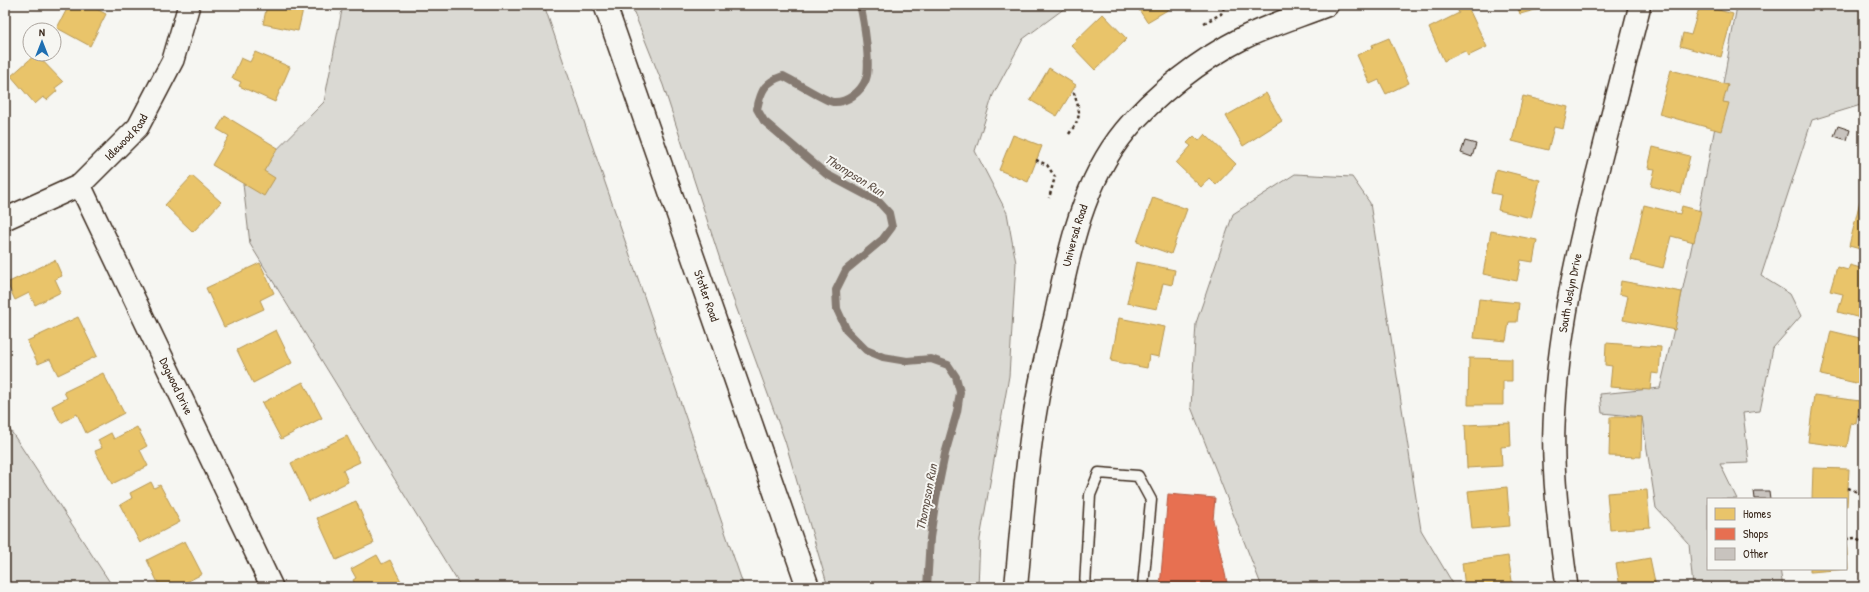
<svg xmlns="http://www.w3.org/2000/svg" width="1869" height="592" font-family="'Patrick Hand',sans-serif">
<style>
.green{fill:#dad9d3;stroke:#8a8278}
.homes{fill:#e9c46a;stroke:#b59653}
.shops{fill:#e76f51;stroke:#b35a42}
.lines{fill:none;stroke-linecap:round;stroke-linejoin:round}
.stream{stroke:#857a71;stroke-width:8}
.building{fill:#c8c3be;stroke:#3b2a1e}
.service-casing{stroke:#3b2a1e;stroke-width:13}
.minor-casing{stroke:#3b2a1e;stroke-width:24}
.tertiary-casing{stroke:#3b2a1e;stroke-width:25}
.path{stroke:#3b2a1e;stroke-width:2.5;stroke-dasharray:3 3;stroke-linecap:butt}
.service{stroke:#f6f6f2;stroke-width:10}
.minor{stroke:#f6f6f2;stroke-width:21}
.tertiary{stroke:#f6f6f2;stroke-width:22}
.labels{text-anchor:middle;stroke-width:4;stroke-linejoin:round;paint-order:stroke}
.street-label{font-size:12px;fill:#3b2a1e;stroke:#f6f6f2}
.water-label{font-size:13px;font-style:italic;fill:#605248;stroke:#f6f6f2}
</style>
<rect width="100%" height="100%" fill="#f6f6f2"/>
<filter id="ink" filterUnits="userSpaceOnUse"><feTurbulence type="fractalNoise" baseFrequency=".025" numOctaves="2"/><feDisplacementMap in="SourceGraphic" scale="8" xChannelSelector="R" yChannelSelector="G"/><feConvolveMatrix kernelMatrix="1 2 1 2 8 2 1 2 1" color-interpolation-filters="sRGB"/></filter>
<g filter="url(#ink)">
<path class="green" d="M343,5H544L744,587H461L250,244L243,184L324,102Z
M631,5H1069L1023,39L993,95L975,151L1007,213L1016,263L1009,376L980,539L978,587H828L785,441L731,293L663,85Z
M1740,5H1864V104L1812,120L1761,276L1790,294L1801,316L1773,348L1760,411L1743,413L1749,463L1720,464L1737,499H1708V569H1780L1783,587H1693L1689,544L1656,508L1642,417L1602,413L1600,394L1660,388C1691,262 1714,134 1737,6Z
M1295,174L1352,177L1370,203L1421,530L1455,587H1262L1191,407L1196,323L1233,214Z
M5,422L113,587H5Z"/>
<path class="homes" d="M69,5H89L106,14L90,46L57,28Z
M267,5H304L298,31L263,24Z
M1136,5H1176L1147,22Z
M1467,5L1487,47L1468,56L1465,51L1444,61L1429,28L1459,13L1457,9Z
M1517,5H1554L1520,14Z
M1700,5L1733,14L1721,57L1680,46L1683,33L1691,35Z
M1103,14L1127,39L1095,70L1071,45Z
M1389,38L1409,83L1386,94L1379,80L1370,84L1357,55L1373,48L1372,45Z
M255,52L290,67L275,102L239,86L241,82L232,78L241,58L250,62Z
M36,54L63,82L55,88L57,91L47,100L43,97L35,104L11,76Z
M1049,68L1076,85L1057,116L1030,100Z
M1671,70L1728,85L1723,102L1729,103L1721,131L1659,114Z
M1266,93L1282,121L1243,146L1226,116Z
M1523,96L1568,107L1563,129L1554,127L1548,150L1512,141Z
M225,116L278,148L264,171L275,178L264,196L212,165L229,136L217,129Z
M1205,134L1236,164L1216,185L1209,178L1201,187L1176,163L1191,146L1187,143L1194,136L1199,141Z
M1013,135L1042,146L1028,182L999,170Z
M1653,147L1690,156L1681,194L1651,186L1655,169L1648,168Z
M1496,169L1540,180L1531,218L1498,210L1501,195L1491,193Z
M192,176L221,202L193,232L165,205Z
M1153,197L1187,209L1171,254L1137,242Z
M1860,201L1864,202V250L1849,246Z
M1644,205L1680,214L1682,206L1701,211L1694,242L1671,236L1663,268L1631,260Z
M1491,231L1537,240L1533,262L1521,260L1517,281L1483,274Z
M55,260L62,276L55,279L61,292L35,305L29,293L15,300L7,283Z
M1136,262L1175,270L1172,285L1163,283L1157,309L1127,303Z
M260,263L274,293L260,300L264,309L224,327L206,288Z
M1850,265L1864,269V319L1838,312L1843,294L1830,291L1837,267L1848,270Z
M1621,281L1682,292L1675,330L1623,320L1628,296L1619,294Z
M1479,299L1519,303L1517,322H1509L1506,341L1474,338Z
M78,317L97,356L58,375L50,359L38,364L27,341Z
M1119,318L1165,327L1159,357L1149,355L1147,368L1111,361Z
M276,330L292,363L253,383L237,350Z
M1831,331L1864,339V366L1860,384L1821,375Z
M1606,343L1661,347L1659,374L1652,373L1650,390L1610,387L1612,366L1605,365Z
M1469,358L1512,359V381H1503V405H1468Z
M103,373L124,413L86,433L77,414L61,423L52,406L67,398L64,392Z
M303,382L322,418L281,439L262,403Z
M1814,395L1860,401L1856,424L1851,423L1847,447L1808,442Z
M1610,417H1642L1641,457L1609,456Z
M1510,423L1511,446L1501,447L1502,466L1467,468L1465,425Z
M137,427L147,446L140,450L148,466L112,484L95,451L102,448L98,440L111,433L114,439Z
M347,436L360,462L343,470L348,482L309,501L291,463Z
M1813,468L1849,469L1847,506H1846V499H1812Z
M151,482L154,488L160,485L180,522L140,543L120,505L132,498L130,493Z
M1507,487L1510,526L1472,529L1468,491Z
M1647,490L1650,527L1610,530L1607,493Z
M356,501L374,543L336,560L317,518Z
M1846,537L1848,569L1810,572V569H1846Z
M185,541L202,574L177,587H160L147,560Z
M377,555L382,564L390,560L404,587H356L353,580L356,578L351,569Z
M1508,556L1513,587H1465L1462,563Z
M1650,558L1656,587H1620L1616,564Z"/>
<path class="shops" d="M1168,494L1215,498L1213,520L1228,587H1160Z"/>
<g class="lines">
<path class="stream" d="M860,5C864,20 871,65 866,79C861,92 847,103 833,102C825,101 794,81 783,76C765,82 761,90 757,109L764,121L826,174L879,202L889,213L892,227L883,239L846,270L836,290L837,309L847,331L866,350L883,357L907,361L931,359L948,365L956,377L960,392L957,412L945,454L936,498L930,538L927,587"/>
</g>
<path class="building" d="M1838,126L1850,130L1847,140L1834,136Z
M1465,141L1476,144L1472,157L1461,153Z
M1754,491H1769L1770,499H1755Z"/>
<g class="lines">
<g class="service-casing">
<path id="service" d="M1085,587L1090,495L1099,473L1138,476L1151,500L1143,587"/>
</g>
<g class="minor-casing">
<g id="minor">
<path id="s1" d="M80,185L272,587"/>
<path id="s2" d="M5,219L80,185L138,127L173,60L189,5"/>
<path id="s3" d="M1567,587C1560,533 1552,479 1554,425C1557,337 1577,251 1599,166C1613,112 1626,59 1640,5"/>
</g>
</g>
<g class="tertiary-casing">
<g id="tertiary">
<path id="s4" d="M605,5L808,587"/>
<path id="s5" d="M1016,587C1022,525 1026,463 1037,401C1042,372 1049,343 1056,314C1069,251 1083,182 1125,131C1153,96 1203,58 1243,38C1270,25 1299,16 1327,5"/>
</g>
</g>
<path class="path" d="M1204,23L1221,14L1225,5
M1069,134C1083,114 1080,113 1073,90
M1036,160L1047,165L1055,177L1049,198
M1858,416L1864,417
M1848,488L1864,495
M1846,539L1855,538L1864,544"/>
<use href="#service" class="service"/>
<use href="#minor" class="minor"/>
<use href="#tertiary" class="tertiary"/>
</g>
</g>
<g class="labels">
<g class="street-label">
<text dy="4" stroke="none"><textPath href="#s2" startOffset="149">Idlewood Road</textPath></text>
<text dy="4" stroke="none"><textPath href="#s5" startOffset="357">Universal Road</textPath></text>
<text dy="4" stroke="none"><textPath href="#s3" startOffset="296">South Joslyn Drive</textPath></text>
<text dy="4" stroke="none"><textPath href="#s4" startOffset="308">Stotler Road</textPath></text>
<text dy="4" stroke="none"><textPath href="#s1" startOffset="223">Dogwood Drive</textPath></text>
</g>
<g class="water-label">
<text transform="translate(855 175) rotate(32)" y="5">Thompson Run</text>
<text transform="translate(926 497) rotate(-79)" y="5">Thompson Run</text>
</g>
</g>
<rect width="1869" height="592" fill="none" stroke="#f6f6f2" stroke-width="20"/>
<rect x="10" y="10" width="1849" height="572" fill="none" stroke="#3b2a1e" stroke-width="1.5" filter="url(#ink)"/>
<rect x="1707" y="498" width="140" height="72" fill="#f6f6f2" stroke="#aba49d"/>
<rect x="1715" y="508" width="20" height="12" fill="#e9c46a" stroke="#aba49d"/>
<text x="1743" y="518" font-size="12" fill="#3b2a1e">Homes</text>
<rect x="1715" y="528" width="20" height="12" fill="#e76f51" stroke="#aba49d"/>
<text x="1743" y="538" font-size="12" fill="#3b2a1e">Shops</text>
<rect x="1715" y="548" width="20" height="12" fill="#c8c3be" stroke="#aba49d"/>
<text x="1743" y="558" font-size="12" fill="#3b2a1e">Other</text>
<g transform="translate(42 42)"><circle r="19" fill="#f6f6f2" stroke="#aba49d"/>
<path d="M0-3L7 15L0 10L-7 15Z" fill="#1f6fb2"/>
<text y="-6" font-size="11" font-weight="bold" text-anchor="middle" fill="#3b2a1e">N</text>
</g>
</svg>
